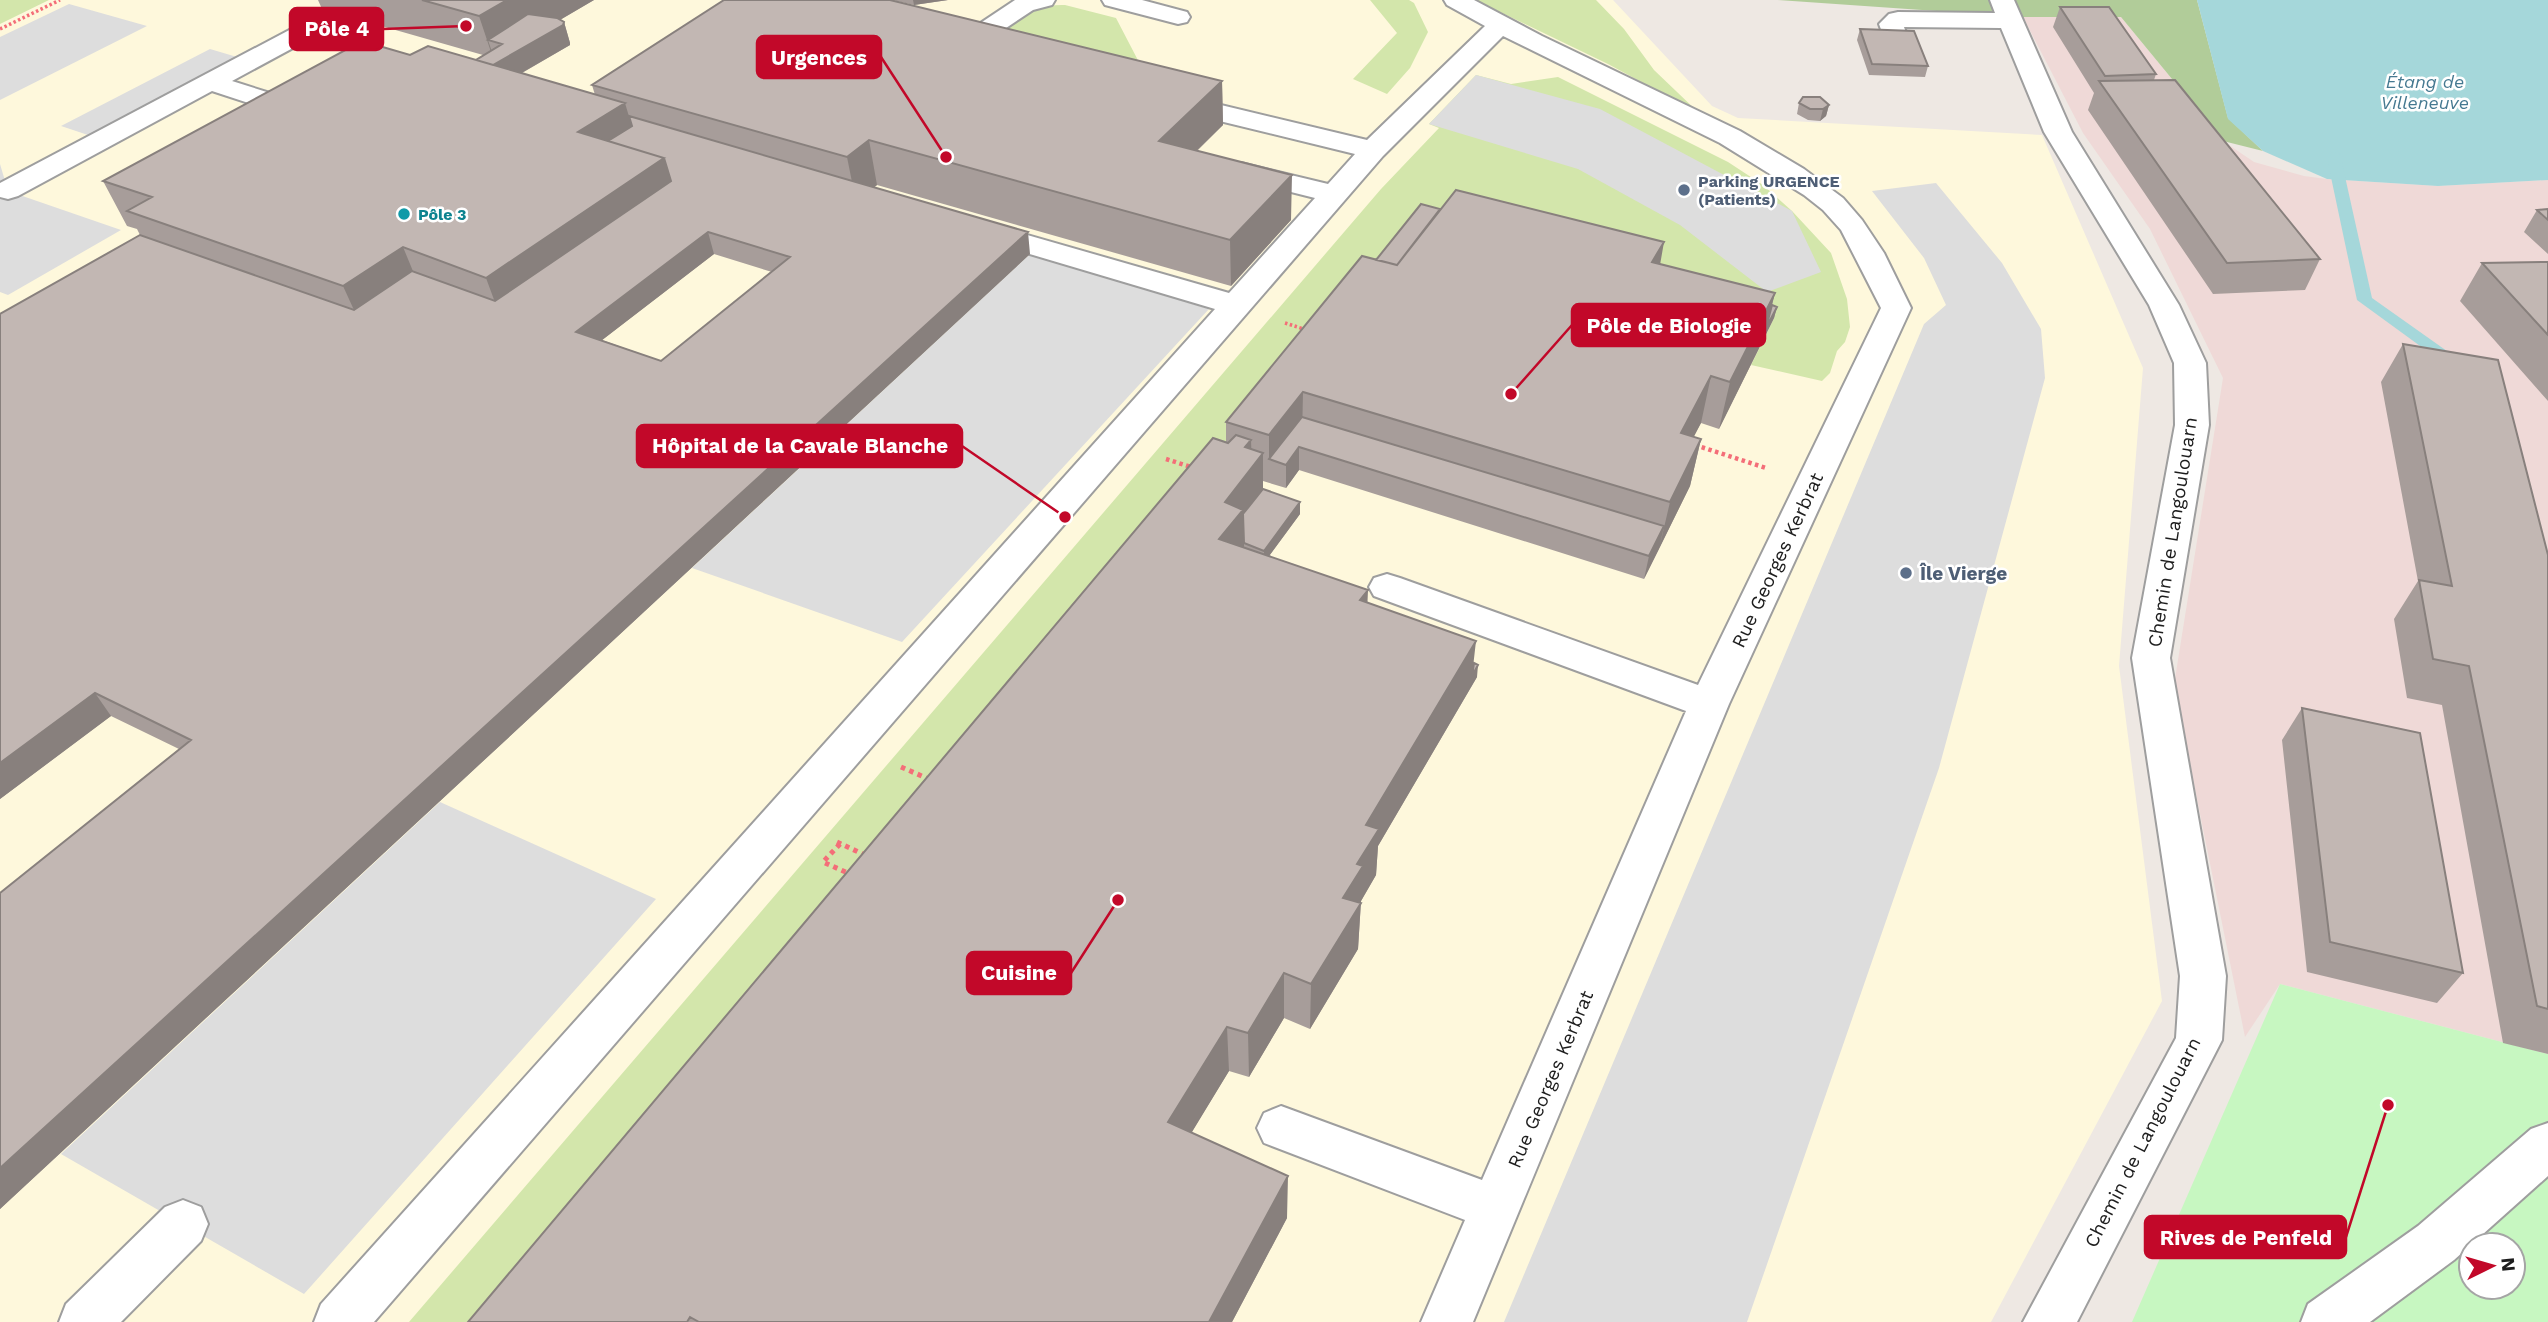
<svg xmlns="http://www.w3.org/2000/svg" width="2548" height="1322" font-family="'Work Sans',sans-serif">
<style>
.education{fill:#fef8dc}
.military{fill:#efd9d7}
.grass{fill:#d3e6ab}
.forest{fill:#b1cc99}
.park{fill:#c7f7c1;fill-rule:evenodd}
.parking{fill:#ddd}
.water{fill:#a5d7da}
.lines{fill:none;stroke-linecap:round;stroke-linejoin:round}
.stream{fill:#a5d7da;fill-rule:evenodd}
.minor-tunnel{stroke:#c4bfbb;stroke-width:28;stroke-dasharray:28 14;stroke-linecap:butt}
.minor-casing{stroke:#9e9e9e;stroke-width:4}
.path-far2{stroke:#f46e78;stroke-width:3.5;stroke-dasharray:2.5 2.5;stroke-linecap:butt}
.path-far1{stroke:#f46e78;stroke-width:4.5;stroke-dasharray:3.5 3.5;stroke-linecap:butt}
.path{stroke:#f46e78;stroke-width:5;stroke-dasharray:4.5 4.5;stroke-linecap:butt}
.minor{fill:#fff;fill-rule:evenodd}
.wall{fill:#a79d9a;fill-rule:evenodd}
.shaded-wall{fill:#88807d}
.building{fill:#c2b7b3;stroke:#88807d;stroke-width:2;fill-rule:evenodd}
.service-dot{fill:#5c6f8a;stroke:#fff;stroke-width:2.5}
.culture-dot{fill:#0f9aa8;stroke:#fff;stroke-width:2.5}
.labels{text-anchor:middle;stroke-width:5;stroke-linejoin:round;paint-order:stroke}
.far-service-label{font-size:16px;font-weight:bold;fill:#4e5e75;stroke:#fff;text-anchor:start}
.far-culture-label{font-size:16px;font-weight:bold;fill:#0d838f;stroke:#fff;text-anchor:start}
.far-water-label{font-size:18px;font-style:italic;fill:#457991;stroke:#fff}
.street-label{font-size:19px;fill:#1d1d1d;stroke:#fff}
.service-label{font-size:19px;font-weight:bold;fill:#4e5e75;stroke:#fff;text-anchor:start}
.leader{fill:none;stroke:#c20829;stroke-width:2.5}
.callout-dot{fill:#c20829;stroke:#fff;stroke-width:2.5}
.callout{fill:#c20829;stroke:#c20829;stroke-width:2.5}
.callout-label{font-size:21px;text-anchor:middle;font-weight:bold;fill:#fff}
</style>
<rect width="100%" height="100%" fill="#eee8e3"/>
<path class="education" d="M0,0H1613L1712,106L1738,118L2042,135L2143,368L2119,666L2162,1001L1991,1322H0Z"/>
<path class="military" d="M2023,17H2121L2223,141L2254,162L2304,176L2327,179L2438,186L2548,180V1054L2280,984L2245,1037L2174,685L2223,378L2150,229L2083,133Z"/>
<path class="grass" d="M0,0H49L0,24Z
M1370,0H1409L1414,3L1428,32L1410,68L1387,94L1353,79L1397,33Z
M1475,0H1596L1624,29L1654,70L1699,113L1608,64Z
M1065,5L1116,18L1142,68L995,32C1017,16 1036,4 1065,5Z
M1476,75L1511,84L1558,77L1728,162L1763,185L1792,211L1831,253L1847,299L1850,327L1845,342L1837,351L1830,373L1822,381L1751,365L1774,318L1419,226L530,1322H409L1381,189L1439,128L1429,124Z"/>
<path class="forest" d="M1778,0H2197L2228,118L2263,151L2223,141L2121,17H2023Z"/>
<path class="park" d="M2280,984L2548,1054V1322H2132ZM2471,1245H2513V1287H2471Z"/>
<path class="parking" d="M69,4L147,26L0,100V37Z
M210,49L237,57L88,135L61,126Z
M1476,75L1600,109L1792,211L1821,272L1767,292L1680,225L1578,169L1429,124Z
M0,164L8,191L121,230L8,295L0,292Z
M1936,183L2002,263L2041,329L2045,378L1939,768L1747,1322H1504L1924,324L1946,305L1924,258L1872,191Z
M1030,254L1209,309L902,642L692,568Z
M440,802L656,899L304,1294L61,1154Z"/>
<path class="water" d="M2197,0H2548V180L2438,186L2327,179L2263,151L2228,119Z"/>
<g class="lines">
<path class="stream" d="M2336,152L2343,156L2342,163L2372,298L2461,361L2463,364L2461,367H2449L2357,300L2328,163L2331,153Z"/>
<path class="minor-tunnel" d="M321,23L364,0"/>
<g class="minor-casing">
<path id="minor" d="M1015,0H1055L1052,5L1033,10L967,54L958,57L949,54L945,49L949,44Z
M1102,0H1142L1187,12L1190,17L1187,22L1178,24L1105,5Z
M1444,0H1474L1542,36L1740,131L1804,169L1843,198L1862,220L1884,253L1911,308L1729,704L1473,1322H1421L1465,1220L1264,1143L1257,1128L1264,1113L1281,1106L1482,1180L1686,711L1374,596L1369,587L1374,578L1387,574L1400,578L1698,685L1881,308L1841,230L1823,210L1804,195L1720,143L1503,36L1383,156L374,1322H314L321,1304L1215,309L969,236L964,230L969,224L979,221L989,224L1229,293L1315,198L1231,177L1227,171L1231,165L1241,163L1328,184L1355,154L1162,107L1158,101L1162,95L1171,93L1367,140L1485,26L1447,5Z
M1990,0H2014L2072,132L2179,305L2206,363L2209,425L2170,658L2226,976L2222,1040L2077,1322H2023L2176,1038L2180,976L2132,658L2175,425L2174,363L2149,305L2044,132L2001,28L1904,27L1909,41L1905,46L1896,49L1887,46L1879,24L1889,14L1898,12L1995,13Z
M321,16L330,18L333,23L330,28L232,81L273,94L277,100L273,106L264,108L212,91L18,196L8,199L0,197V183L312,18Z
M2548,1123V1176L2454,1260L2370,1322H2301L2308,1304L2418,1226L2531,1129Z
M183,1200L201,1207L208,1224L201,1241L121,1322H59L66,1304L165,1207Z"/>
</g>
<path class="path-far2" d="M0,29L60,0
M1285,323L1307,330"/>
<path class="path-far1" d="M1695,445L1766,468
M1166,459L1194,468"/>
<path class="path" d="M901,767L931,780
M837,842L867,856
M840,844L823,862L850,874"/>
<use href="#minor" class="minor"/>
</g>
<path class="wall" d="M318,0H594L560,20L564,22L570,43V45L522,73L595,95L592,85L1222,81L1223,125L1197,151L1291,220L1231,286L877,185L874,187L1030,254L0,1209V893L179,749L111,716L0,799V314L140,235L137,229L127,226L103,181L410,55L476,60L483,55L322,9ZM714,254L772,272L661,361L602,340Z
M892,0H948L914,5Z
M2060,7L2156,74L2154,80L2320,259L2305,290L2213,294L2088,110L2094,93L2053,27Z
M1860,29L1928,66L1925,77L1869,75L1857,40Z
M1799,103L1829,105L1826,116L1820,121L1808,120L1797,114Z
M2548,209V254L2524,232L2537,210Z
M1376,260L1660,264L1775,293L1772,305L1777,307L1774,318L1719,429L1701,423L1693,437L1701,439L1690,486L1644,579L1299,470L1286,488L1263,481V489L1300,502V514L1269,556L1368,603L1474,663L1477,677L1378,846L1376,875L1361,901L1358,949L1310,1029L1284,1018L1249,1077L1229,1071L1191,1133L1287,1218L1232,1322H468L1226,442V422Z
M2548,262V401L2460,301L2482,263Z
M2403,344L2548,555V1054L2503,1043L2442,705L2407,698L2394,619L2418,581L2381,382Z
M2302,708L2463,973L2437,1003L2307,972L2282,740Z"/>
<path class="shaded-wall" d="M507,0H594L505,52L502,44L488,40L494,58H493L479,16Z
M913,0H948L914,5Z
M564,22L570,43V45L499,86L479,73Z
M1222,81L1223,125L1161,185L1159,141Z
M625,103L638,147L613,163L578,132Z
M1829,105L1826,116L1820,121L1823,109Z
M869,140L877,185L856,202L847,157Z
M664,158L677,202L503,324L486,278Z
M1292,175L1291,220L1231,286L1230,240Z
M708,232L714,254L584,354L576,332Z
M1028,232L1030,254L0,1209V1168Z
M1664,242L1656,288L1652,262Z
M403,247L422,293L364,332L343,286Z
M1775,293L1766,328L1777,307L1774,318L1719,429L1730,382Z
M1711,376L1701,423L1671,481L1681,433Z
M1303,392L1302,439L1269,459V435Z
M1701,439L1690,486L1659,549L1670,502Z
M1251,440L1252,468L1263,453V500L1244,526V557L1219,539L1225,502L1245,447Z
M1299,447V470L1286,488V465Z
M1300,502V514L1264,563V551Z
M1664,526L1659,549L1644,579L1649,556Z
M1368,590L1366,637L1360,600Z
M1476,641L1472,676L1478,665L1477,677L1378,846L1376,875L1361,901L1358,949L1310,1029L1311,984L1343,898L1357,864L1366,825Z
M95,693L111,716L0,799V763Z
M1284,973V1018L1249,1077L1248,1033Z
M1227,1027L1229,1071L1172,1165L1168,1122Z
M1288,1176L1287,1218L1232,1322H1209Z"/>
<path class="building" d="M422,0H507L479,16Z
M724,0H890L1222,81L1159,141L1292,175L1230,240L869,140L847,157L592,85Z
M2060,7H2109L2156,74L2105,76Z
M528,14L557,18L564,22L563,25L493,65L476,60L502,44L488,40Z
M1860,29L1914,31L1928,66L1872,64Z
M362,41L410,55L428,46L625,103L578,132L664,158L486,278L403,247L343,286L127,211L152,197L103,181Z
M2175,80L2320,259L2227,263L2099,81Z
M1803,97H1820L1829,105L1823,109H1810L1799,103Z
M629,116L1028,232L0,1168V893L191,740L95,693L0,763V314L140,235L354,310L412,271L495,301L671,181L664,158L608,141L632,126ZM708,232L790,257L661,361L576,332Z
M1456,190L1664,242L1652,262L1775,293L1730,382L1711,376L1681,433L1701,439L1670,502L1303,392L1269,435L1226,422L1362,256L1397,265Z
M1421,204L1440,209L1397,265L1376,260Z
M2548,209V220L2537,210Z
M2548,262V335L2482,263Z
M1772,305L1777,307L1766,328Z
M2403,344L2498,360L2548,555V1009L2537,1006L2469,666L2433,659L2419,580L2452,586Z
M1302,417L1664,526L1649,556L1299,447L1286,465L1269,459Z
M1236,435L1251,440L1245,447L1263,453L1225,502L1243,510L1219,539L1368,590L1360,600L1476,641L1366,825L1379,829L1357,864L1363,866L1343,898L1361,903L1311,984L1284,973L1248,1033L1227,1027L1168,1122L1288,1176L1209,1322H699L690,1317L687,1322H468L1213,438L1228,443Z
M1263,489L1300,502L1264,551L1244,543L1243,514Z
M1474,663L1478,665L1472,676Z
M2302,708L2420,733L2463,973L2330,942Z"/>
<g class="service-dot">
<circle cx="1684" cy="190" r="7"/>
<circle cx="1906" cy="573" r="7"/>
</g>
<circle class="culture-dot" cx="404" cy="214" r="7"/>
<g class="labels">
<g class="far-service-label">
<text x="1698" y="187">Parking URGENCE<tspan x="1698" dy="18">(Patients)</tspan></text>
</g>
<g class="far-culture-label">
<text x="418" y="220">Pôle 3</text>
</g>
<g class="far-water-label">
<text x="2425" y="88">Étang de<tspan x="2425" dy="21">Villeneuve</tspan></text>
</g>
<g class="street-label">
<text transform="translate(2172 532) rotate(-81)" y="7">Chemin de Langoulouarn</text>
<text transform="translate(1777 560) rotate(-65)" y="7">Rue Georges Kerbrat</text>
<text transform="translate(1550 1079) rotate(-67)" y="7">Rue Georges Kerbrat</text>
<text transform="translate(2142 1142) rotate(-63)" y="7">Chemin de Langoulouarn</text>
</g>
<g class="service-label">
<text x="1920" y="580">Île Vierge</text>
</g>
</g>
<path class="leader" d="M466 26L383 29M946 157L881 57M1511 394L1572 325M1065 517L962 446M1118 900L1071 973M2388 1105L2346 1237"/>
<g class="callout-dot">
<circle cx="466" cy="26" r="7"/>
<circle cx="946" cy="157" r="7"/>
<circle cx="1511" cy="394" r="7"/>
<circle cx="1065" cy="517" r="7"/>
<circle cx="1118" cy="900" r="7"/>
<circle cx="2388" cy="1105" r="7"/>
</g>
<g class="callout">
<rect x="290" y="8" width="93" height="42" rx="7"/>
<rect x="757" y="36" width="124" height="42" rx="7"/>
<rect x="1572" y="304" width="193" height="42" rx="7"/>
<rect x="637" y="425" width="325" height="42" rx="7"/>
<rect x="967" y="952" width="104" height="42" rx="7"/>
<rect x="2145" y="1216" width="201" height="42" rx="7"/>
</g>
<g class="callout-label">
<text x="337" y="36">Pôle 4</text>
<text x="819" y="65">Urgences</text>
<text x="1669" y="333">Pôle de Biologie</text>
<text x="800" y="453">Hôpital de la Cavale Blanche</text>
<text x="1019" y="980">Cuisine</text>
<text x="2246" y="1245">Rives de Penfeld</text>
</g>
<g transform="translate(2492 1266) rotate(85)"><circle r="33" fill="#ffffff" stroke="#a5a5a5" stroke-width="2"/>
<path d="M0-5L12 26L0 18L-12 26Z" fill="#c20829"/>
<text y="-10" font-size="19" font-weight="bold" text-anchor="middle" fill="#1d1d1d">N</text>
</g>
</svg>
